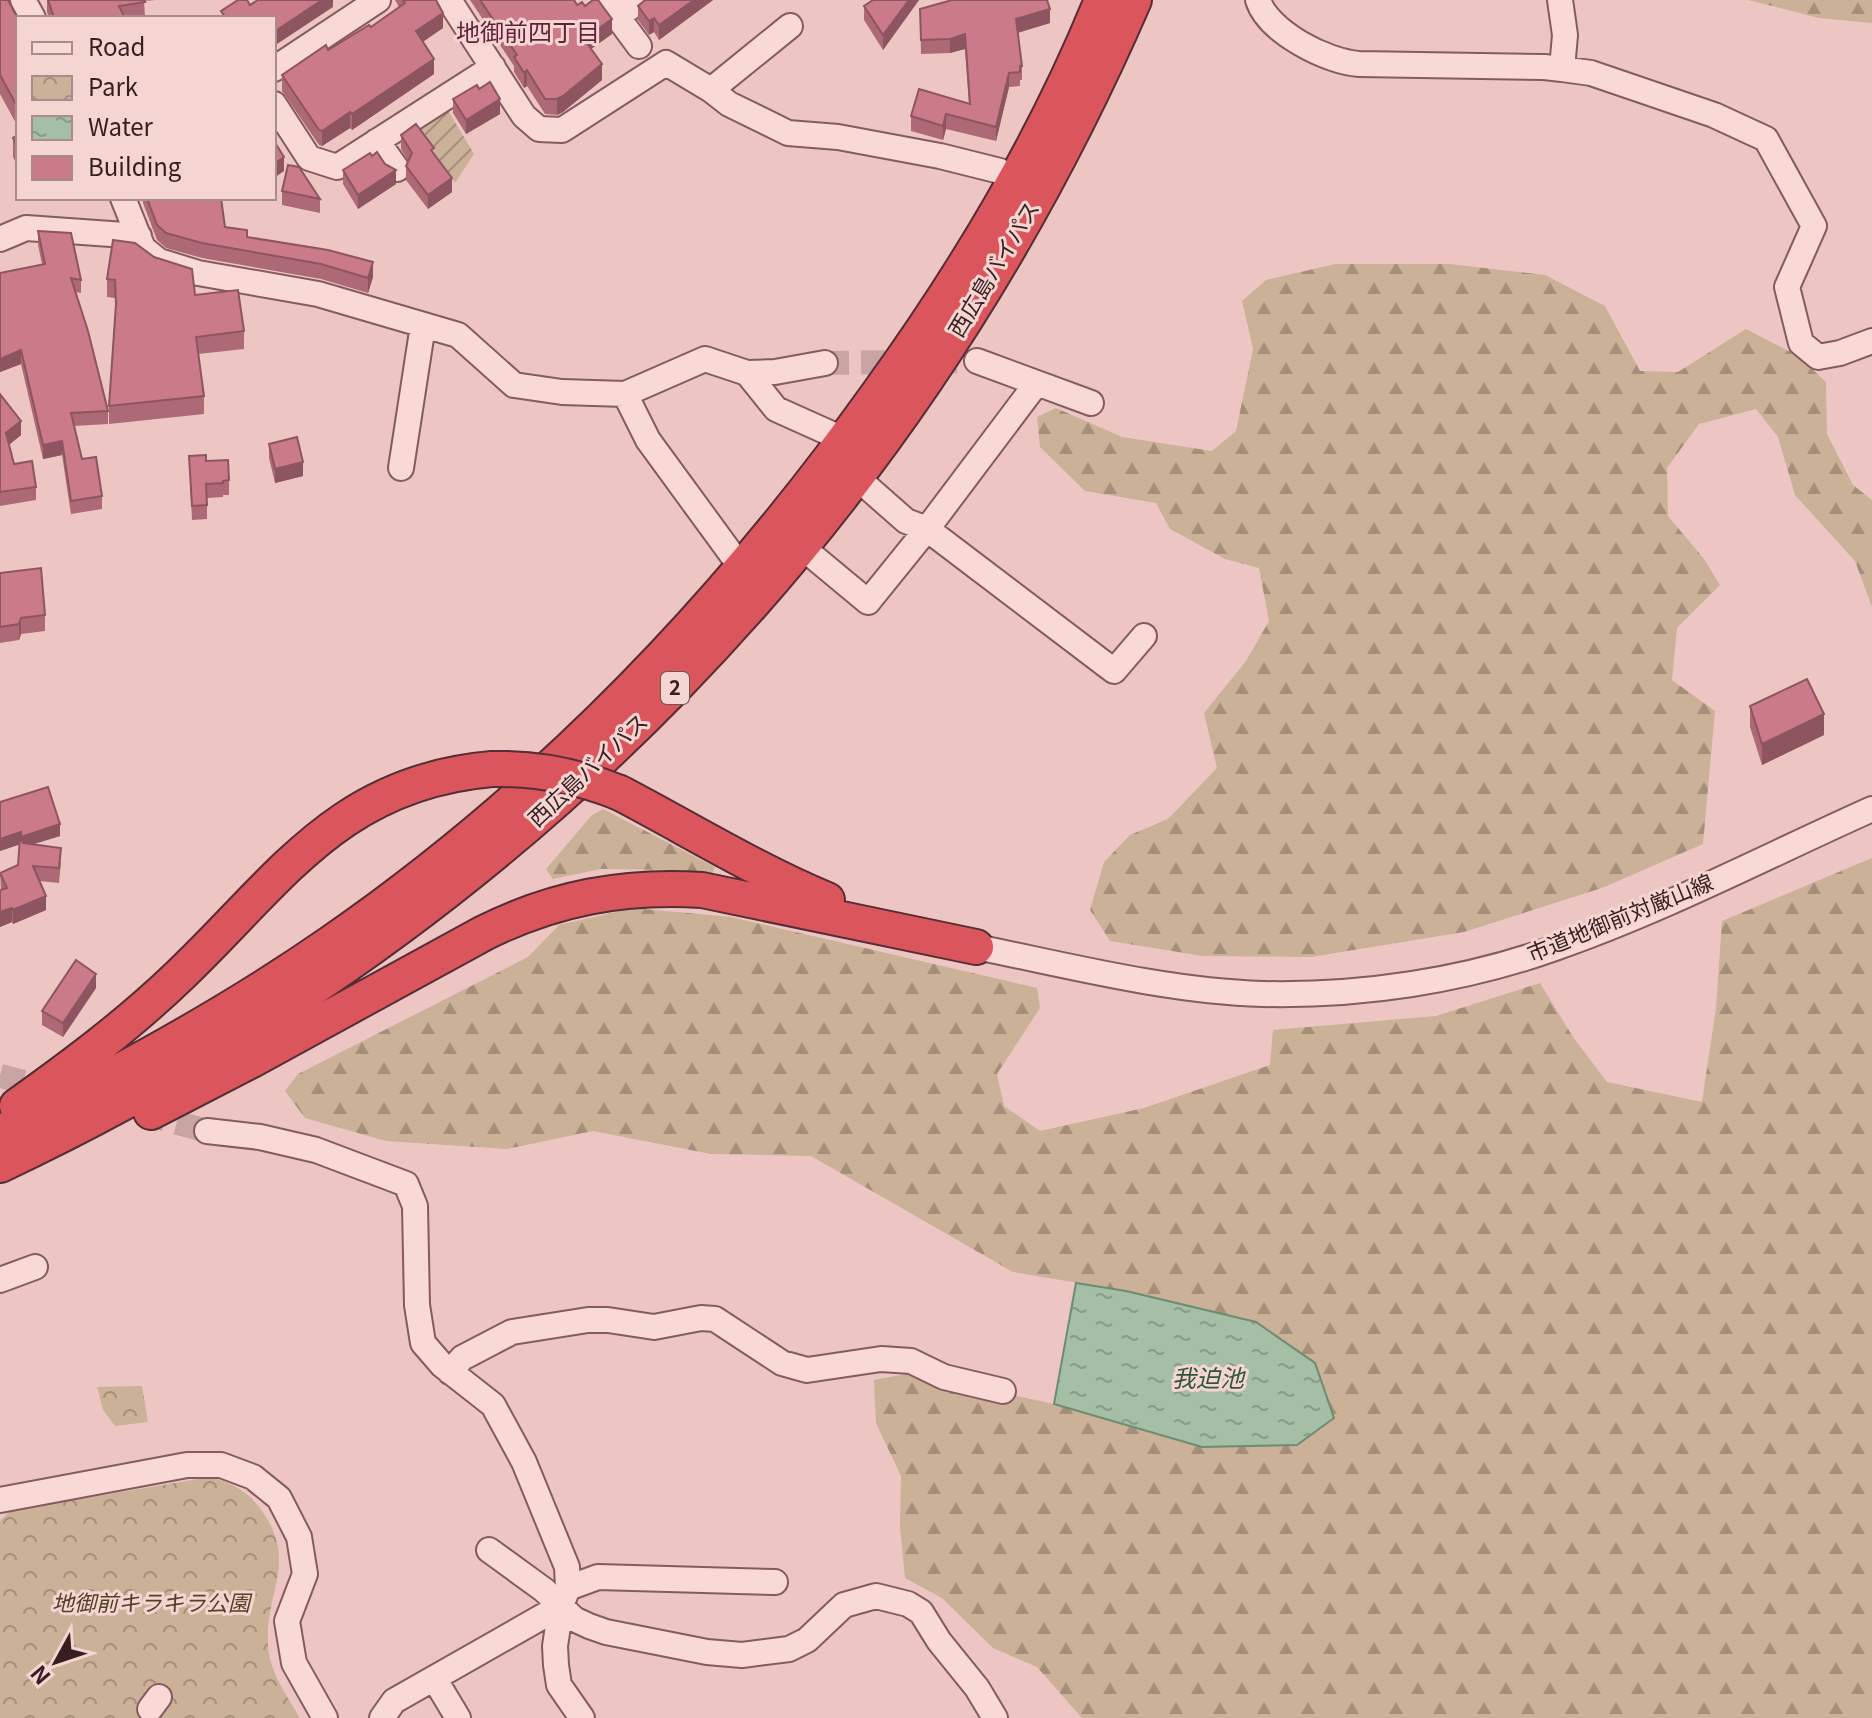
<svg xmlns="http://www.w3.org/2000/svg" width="1872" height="1718" font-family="Georgia,'Noto Sans JP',serif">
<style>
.forest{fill:url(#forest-firs)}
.park{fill:url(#park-crowns)}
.garden{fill:url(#garden-furrows)}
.water{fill:url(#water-ripples);stroke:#6c8d71;stroke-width:2}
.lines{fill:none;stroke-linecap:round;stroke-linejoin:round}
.minor-tunnel{stroke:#c8a4a3;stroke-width:24;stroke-dasharray:24 12;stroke-linecap:butt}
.minor-casing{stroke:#865a5e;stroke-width:28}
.highway-casing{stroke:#542e34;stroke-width:38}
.minor{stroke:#f8d9d6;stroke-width:24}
.highway{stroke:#da555c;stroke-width:34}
.highway-bridge-casing{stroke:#542e34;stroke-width:38;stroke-linecap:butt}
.highway-bridge{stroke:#da555c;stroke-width:34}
.wall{fill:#ae6976}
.shaded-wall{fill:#8d5560}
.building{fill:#ca7a89;stroke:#8d5560;stroke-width:2}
.labels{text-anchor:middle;stroke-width:6;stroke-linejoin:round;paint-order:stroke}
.shield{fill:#f4d5d2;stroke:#6f5556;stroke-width:2}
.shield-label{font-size:20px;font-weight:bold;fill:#361e21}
.street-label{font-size:22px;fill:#361e21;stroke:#f4d5d2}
.park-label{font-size:22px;font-style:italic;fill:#524225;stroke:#f4d5d2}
.neighbourhood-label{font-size:24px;fill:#621f3a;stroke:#f4d5d2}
.water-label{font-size:24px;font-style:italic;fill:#2e563b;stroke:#f4d5d2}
</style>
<defs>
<pattern id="forest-firs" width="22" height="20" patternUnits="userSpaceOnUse" patternTransform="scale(2)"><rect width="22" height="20" fill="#cab197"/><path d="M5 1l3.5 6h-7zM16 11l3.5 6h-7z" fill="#a58f7b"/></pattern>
<pattern id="park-crowns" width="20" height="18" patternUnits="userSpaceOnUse" patternTransform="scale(2)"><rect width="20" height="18" fill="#cab197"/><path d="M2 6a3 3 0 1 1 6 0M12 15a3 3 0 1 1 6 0" fill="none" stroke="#a58f7b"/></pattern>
<pattern id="garden-furrows" width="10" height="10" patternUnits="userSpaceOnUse" patternTransform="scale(2)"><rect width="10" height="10" fill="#cab197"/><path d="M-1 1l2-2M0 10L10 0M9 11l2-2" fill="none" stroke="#a58f7b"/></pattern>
<pattern id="water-ripples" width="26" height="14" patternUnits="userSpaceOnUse" patternTransform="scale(2)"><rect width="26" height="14" fill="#a5bfa7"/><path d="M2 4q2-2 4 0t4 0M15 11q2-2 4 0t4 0" fill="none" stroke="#879b88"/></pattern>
</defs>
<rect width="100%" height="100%" fill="#edc6c3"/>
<path class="forest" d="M1748,0H1872V23L1819,18Z
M1335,264H1449L1545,275L1605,306L1640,371L1678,372L1746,329L1798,356L1826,382L1827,434L1853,485L1872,500V607L1855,561L1795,495L1778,437L1756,409L1699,424L1667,468L1668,516L1704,559L1720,585L1677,628L1672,680L1715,711L1703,844L1602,888L1464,932L1311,957L1203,956L1110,941L1090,910L1104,862L1130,835L1168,819L1217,768L1204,713L1246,661L1269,621L1259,568L1225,559L1170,529L1156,503L1085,491L1040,447L1037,417L1056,408L1122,437L1212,451L1236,431L1253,349L1242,301L1266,280Z
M603,809L715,867L711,877L672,870L601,869L553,879L546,869L592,815Z
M1872,858V1718H1082L1037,1667L993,1648L942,1598L905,1578L900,1527L901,1476L876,1423L874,1380L911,1373L1054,1404L1202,1447L1297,1445L1333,1417L1126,1291L1013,1272L811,1156L711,1154L593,1131L507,1149L386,1141L305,1118L285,1091L298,1074L528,957L559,925L633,908L731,917L1037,988L1040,1008L997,1074L1004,1106L1040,1131L1144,1108L1270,1065L1273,1030L1436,1016L1540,983L1573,1037L1607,1082L1702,1102L1716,1008L1722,921Z"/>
<path class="park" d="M142,1386L148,1422L115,1426L103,1410L97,1387Z
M210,1477C234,1484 250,1492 264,1514C297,1564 265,1592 268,1645C269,1671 287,1696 300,1718H0V1521L10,1511Z"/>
<path class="garden" d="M446,107L474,154L455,183L413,127Z"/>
<path class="water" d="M1076,1283L1126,1291L1256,1322L1315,1363L1334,1418L1297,1445L1202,1447L1054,1404Z"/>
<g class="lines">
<path class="minor-tunnel" d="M825,363L977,361
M0,1076L52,1089
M142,1113L207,1131"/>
<g class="minor-casing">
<path id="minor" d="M23,0L33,18
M449,0L524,116L539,129L562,130L666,63L711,90L729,104L788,133L838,137L940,156L1000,171L1017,179
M605,0L639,46
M1258,0C1268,32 1327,62 1359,64L1544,67L1562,69L1591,73L1714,115L1766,139L1814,226L1787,287L1801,343L1818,357L1840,353L1872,341
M1560,0L1565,35L1562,69
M617,17L640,0
M274,69L378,0
M711,90L790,26
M274,104L309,158L337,167L493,67
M377,141L397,169
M123,198L143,248L159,261L198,273L318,294L458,335L514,385L562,392L625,394L705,359L747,373L775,372L825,363
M0,239L26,228L139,236
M977,361L1091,403
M747,373L776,409L845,440
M625,394L648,440L732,555L746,567
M401,468L423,325
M856,477L906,521L927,529L1036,384
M815,558L868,602L927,529L1114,671L1144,636
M976,947C1071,966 1166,991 1263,994C1361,996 1463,981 1555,948C1664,910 1767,856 1872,809
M207,1131L260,1137L316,1150L406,1184L415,1206L417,1305L423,1343L442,1365L493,1405L524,1462L567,1567L568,1588L561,1606L555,1646L556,1665L559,1685L582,1718
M0,1280L35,1267
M450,1372L462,1358L512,1332L588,1320H608L654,1327L701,1318L715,1319L782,1363L807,1370L881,1359L911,1361L944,1377L1003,1391
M0,1500L187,1465H221L253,1477L279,1498L299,1537L305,1574L287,1621L294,1663L325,1718
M489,1550L544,1590L574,1619L589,1626L606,1632L707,1652L742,1655L789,1649L807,1640L844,1605L876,1596L908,1604L921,1612L939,1641L977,1688L995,1718
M568,1588L598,1577L775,1582
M434,1678L458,1718
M150,1709L159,1697
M382,1718L394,1701L561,1606"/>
</g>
<g class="highway-casing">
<path id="highway" d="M620,793C689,829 755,870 827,900
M17,1106C73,1066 128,1025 178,977C280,880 338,782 492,769
M151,1112L250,1061L484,933C554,898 624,885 702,890L976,947
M0,1133C114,1076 226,1016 331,943C545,795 727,605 878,394C967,271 1045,141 1102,0
M0,1165C513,923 908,521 1134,0"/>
</g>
<use href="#minor" class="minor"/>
<use href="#highway" class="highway"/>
<g class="highway-bridge-casing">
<path id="highway-bridge" d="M492,769C537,768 578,776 620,793"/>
</g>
<use href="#highway-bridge" class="highway-bridge"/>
</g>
<path class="wall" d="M0,0L18,19V127L0,94Z
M47,0H156L144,1L145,16L134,18H49L47,12Z
M395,0H436L443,28L423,42L434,74L352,130L350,128L322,146L319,145L282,91V75L371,27L399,7Z
M470,0H574L577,5L612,34L591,49L602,80L563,112L557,115L545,114L527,86L524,88L514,72V66Z
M645,0H713L659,40L654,32L649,35L638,20V6Z
M919,0L883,50L864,20V6Z
M920,9L1050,23L1018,33L1022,66V80H1020V86L1009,87L996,141L946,129L943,140L911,131V116L969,104L965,49L950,53L921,54Z
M453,99L500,114L466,134L453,113Z
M18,135V167L13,157V138Z
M401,135L452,192L428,209L406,180V166L408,161L401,149Z
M343,170L396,184L358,209L343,184Z
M282,191L320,199V213L282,205Z
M143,198H147L225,227L247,237L373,277L368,293L321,279L202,258L166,248L157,240L143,203Z
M38,231L81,280V293L75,292L108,411V424L74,426L82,459L102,496V509L71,514L62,455L43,459L21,364L0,372L42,264L38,245Z
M107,279L195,295L244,331V349L198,354L204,396V414L109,424V406L115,312V298L107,297Z
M0,394L21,435L9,445L14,464L36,487V500L0,506Z
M269,444L303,476L275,483L269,458Z
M189,456L206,461L229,480V495H223V497L207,498V519L192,520Z
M0,573L45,615V631L21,634L19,640L0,643Z
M1750,706L1824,735L1762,765L1750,727Z
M0,802L60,836L33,844L61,862L59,883L39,881L46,910L13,924L12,922L0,927V890H1L0,873L18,865L20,844L0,851Z
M96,988L63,1037L42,1025V1011Z"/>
<path class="shaded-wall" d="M322,0H333V7L274,46V32Z
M694,0H713L659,40V25Z
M909,0H919L883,50V35Z
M1050,9V23L1016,33V19Z
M443,13V28L416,46V31Z
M654,18V32L649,35V21Z
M612,19V34L584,54V39Z
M965,34V49L950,53V39Z
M434,59V74L352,130V114Z
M602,64V80L563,112L557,115V99Z
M527,70V86L524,88V73Z
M1009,73V87L996,141V127Z
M500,99V114L466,134V120Z
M350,112V128L322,146V131Z
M946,114V129L943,140V126Z
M284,157V171L274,178V164Z
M396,170V184L358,209V195Z
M452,178V192L428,209V195Z
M373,262V277L368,293V278Z
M21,350V364L0,372V359Z
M21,421V435L6,447V433Z
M62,441V455L43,459V445Z
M303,462V476L275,483V469Z
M21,618V634L19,640V624Z
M1824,714V735L1762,765V744Z
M60,824V836L21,848V844L0,851V839L21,832Z
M46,896V910L13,924V910Z
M12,908V922L0,927V912Z
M96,974V988L63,1037V1023Z"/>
<path class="building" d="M0,0H8L18,19V108L0,75Z
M48,0H144L145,2L119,6L125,18H54Z
M238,0H247L250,5L258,0H322L274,32V18H224L225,17L221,11Z
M403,0H436L443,13L416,31L434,59L352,114L350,112L322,131L319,130L282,75L326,45L328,50L369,25L371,27L405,3Z
M480,0H574L577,5L582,2L585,6L593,0H598L612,19L584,39L602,64L563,96L557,99H545L527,70L524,73L514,57L517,55Z
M645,0H694L659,25L654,18L649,21L638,6Z
M873,0H909L883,35L864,6Z
M952,0H1047L1050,9L1016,19L1022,66H1020V72L1009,73L996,127L946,114L943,126L911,116L919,89L970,104L965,34L950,39L921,40L920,9Z
M490,82L500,99L466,120L453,99L477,85L479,89Z
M416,124L434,148L431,150L452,178L428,195L406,166L412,153L401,135Z
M18,135V148L13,138Z
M274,141L284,157L274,164Z
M377,152L385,164L396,170L358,195L343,170L370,153L372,156Z
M288,165L299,167L320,199L282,191Z
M147,198H221L225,227L247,230V237L328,250L373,262L368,278L321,264L202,243L166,233L157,225Z
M38,231L71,233L81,280L71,278L88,331L108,411L71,413L82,459L96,457L102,496L71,501L62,441L43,445L21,350L0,359V273L45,264Z
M113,240L135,243L154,257L192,269L195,295L238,290L244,331L196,337L204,396L109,406L116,304L115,280L107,279Z
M0,394L21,421L6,433L14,464L32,461L36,487L0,492Z
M297,437L303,462L275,469L269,444Z
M206,455V461L228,460L229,480L223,481V483L206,484L207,505L192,506L189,456Z
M41,568L45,615L21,618L19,624L0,627V573Z
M1807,679L1824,714L1762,744L1750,706Z
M48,787L60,824L21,837V832L0,839V802Z
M20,837L23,843L61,848L59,868L33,866L46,896L13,910L12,908L0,912V890L7,888L0,873L18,865Z
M76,960L96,974L63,1023L42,1011Z"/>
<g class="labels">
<rect class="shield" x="661" y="672" width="28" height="32" rx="6"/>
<g class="shield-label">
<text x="675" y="695">2</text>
</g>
<g class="street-label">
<text transform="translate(994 269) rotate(-59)" y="8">西広島バイパス</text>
<text transform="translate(588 770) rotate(-43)" y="8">西広島バイパス</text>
<text transform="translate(1620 918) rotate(-22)" y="8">市道地御前対厳山線</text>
</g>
<g class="park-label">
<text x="151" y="1611">地御前キラキラ公園</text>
</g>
<g class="neighbourhood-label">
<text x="528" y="41">地御前四丁目</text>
</g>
<g class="water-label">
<text x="1208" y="1387">我迫池</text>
</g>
</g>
<rect x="16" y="16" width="260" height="184" fill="#f4d5d2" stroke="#a88c8b" stroke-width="2"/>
<rect x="32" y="42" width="40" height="12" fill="#f8d9d6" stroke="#a88c8b" stroke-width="2"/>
<text x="88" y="56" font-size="24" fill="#361e21">Road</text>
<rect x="32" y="76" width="40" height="24" fill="url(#park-crowns)" stroke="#a88c8b" stroke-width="2"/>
<text x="88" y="96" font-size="24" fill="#361e21">Park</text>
<rect x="32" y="116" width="40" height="24" fill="url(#water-ripples)" stroke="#a88c8b" stroke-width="2"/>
<text x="88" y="136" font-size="24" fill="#361e21">Water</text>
<rect x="32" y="156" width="40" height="24" fill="#ca7a89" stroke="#a88c8b" stroke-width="2"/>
<text x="88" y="176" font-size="24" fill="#361e21">Building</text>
<g transform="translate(56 1662) rotate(230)" stroke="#f4d5d2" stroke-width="6" paint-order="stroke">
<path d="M0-6L14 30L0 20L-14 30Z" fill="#361e21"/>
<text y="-12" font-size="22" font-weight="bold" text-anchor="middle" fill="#361e21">N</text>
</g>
</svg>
